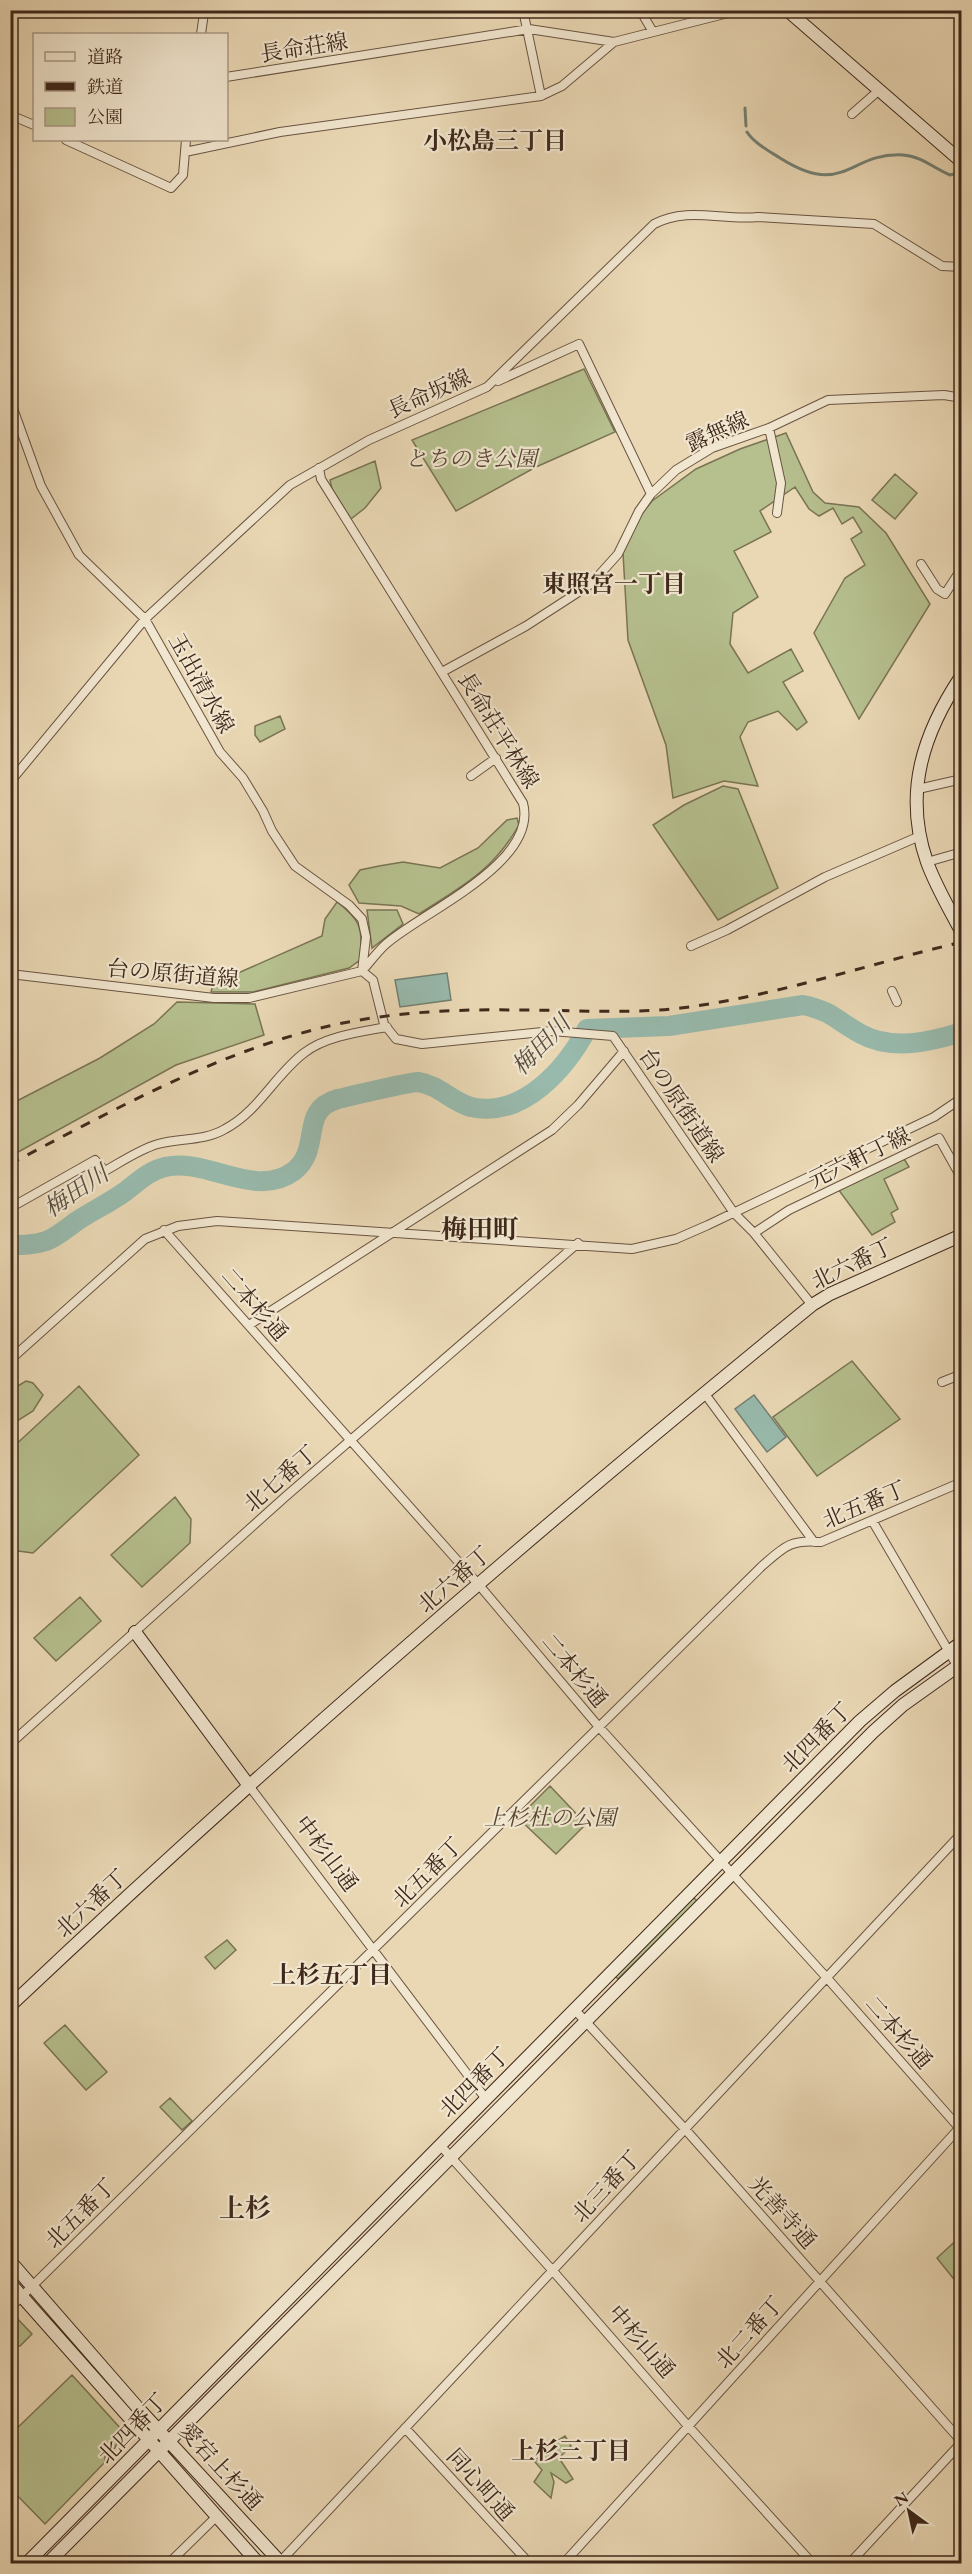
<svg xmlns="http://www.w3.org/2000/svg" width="972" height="2574" font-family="'EB Garamond','Noto Serif JP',serif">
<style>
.green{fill:#b6bf8e;stroke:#7a7454;stroke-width:1.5}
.water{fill:#98baad;stroke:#748073;stroke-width:1.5}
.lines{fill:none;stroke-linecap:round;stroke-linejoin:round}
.stream{stroke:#748073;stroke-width:3}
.river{stroke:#98baad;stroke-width:20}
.street-casing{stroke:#6a5442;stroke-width:10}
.secondary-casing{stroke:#3f281b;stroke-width:14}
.street{stroke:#f1e6cf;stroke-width:8}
.secondary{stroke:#f1e6cf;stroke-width:12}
.rail{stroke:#3f281b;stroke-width:3;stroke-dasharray:10 10;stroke-linecap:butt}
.labels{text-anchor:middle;stroke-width:4.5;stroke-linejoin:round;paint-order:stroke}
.street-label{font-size:22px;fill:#3f281b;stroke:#f1e6cf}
.park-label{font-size:22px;font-style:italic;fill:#574632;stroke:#f1e6cf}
.neighbourhood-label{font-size:24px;font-weight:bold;fill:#3f281b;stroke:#f1e6cf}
.water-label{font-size:24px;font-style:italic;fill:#554c40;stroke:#f1e6cf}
.quarter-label{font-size:26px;font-weight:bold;fill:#3f281b;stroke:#f1e6cf}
</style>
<rect width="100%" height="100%" fill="#ead8b5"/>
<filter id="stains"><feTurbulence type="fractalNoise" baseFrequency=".00333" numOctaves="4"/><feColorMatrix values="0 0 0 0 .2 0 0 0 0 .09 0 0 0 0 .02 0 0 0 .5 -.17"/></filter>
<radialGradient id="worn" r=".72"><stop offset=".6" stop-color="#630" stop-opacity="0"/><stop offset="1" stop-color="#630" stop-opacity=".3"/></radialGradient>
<path class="green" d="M584,369L615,432L536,467L456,511L412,440Z
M786,433L813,492L825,503L859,507L886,533L930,604L859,719L814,633L845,578L865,565L851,539L862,532L853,517L842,524L833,508L819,516L809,509L795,487L760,511L771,532L734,551L758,597L733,613L730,644L748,673L791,649L803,671L783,682L807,722L797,730L778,711L748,722L740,737L758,786L724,781L673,798L666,745L628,640L623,553L636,521L652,501L696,469L740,449Z
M375,461L381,488L365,508L351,519L332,489L330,480Z
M895,474L917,493L895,519L872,500Z
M280,716L285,729L260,742L255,735V726Z
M723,786L738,789L778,888L718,920L653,825L684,805Z
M517,818L519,825C493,871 461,887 419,914L401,906L359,903L349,885L360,870L379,866L403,862L440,868L478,848L507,820Z
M337,902C363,922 362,929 360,960L349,968L253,992H211L213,984L322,936L325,919Z
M367,910H397L403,924L372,948Z
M177,1002L255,1004L264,1035L176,1065L11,1156V1104L100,1058L154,1024Z
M903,1157L909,1167L884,1179L898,1209L891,1213L895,1222L872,1235L838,1189Z
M852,1361L900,1419L817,1476L773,1417Z
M26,1381L33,1383L43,1395L33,1411L11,1425V1390Z
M79,1386L139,1455L33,1553L11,1550V1449Z
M175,1497L191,1519L190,1543L142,1587L111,1555Z
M80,1597L101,1621L56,1661L34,1638Z
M550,1786L586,1824L556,1854L518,1818Z
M693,1897L697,1901L618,1979L614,1975Z
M227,1940L236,1950L215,1969L205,1957Z
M65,2025L107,2072L86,2090L44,2043Z
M170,2098L192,2121L182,2130L160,2107Z
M961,2236V2288L937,2258Z
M13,2314L32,2334L20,2346H11V2317Z
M72,2375L122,2430L115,2448L105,2452V2462L45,2524L11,2489V2434Z
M565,2436L571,2446L559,2458L573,2479L566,2483L551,2473L554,2482L551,2498L534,2482L542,2470L535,2462L542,2450Z"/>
<path class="water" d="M447,973L451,1000L400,1007L395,980Z
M754,1395L786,1437L767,1452L735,1409Z"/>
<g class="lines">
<path class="stream" d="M745,108L746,126
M747,132C754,143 769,151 780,158C845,199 848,152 903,155C921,156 935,169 950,175L962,172"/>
<path class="river" d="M10,1245C23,1245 34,1245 46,1241C57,1237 67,1228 77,1221C92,1211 109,1203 123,1193C137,1183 148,1171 165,1167C207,1157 255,1200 294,1171C323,1148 298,1110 338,1099C351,1096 409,1082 418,1082C439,1085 452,1102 471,1107C523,1119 566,1068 587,1029L669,1026L803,1005C832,1011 837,1021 861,1034C892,1051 930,1042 962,1032"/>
<g class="street-casing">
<path id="street" d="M523,10L541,96
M640,10L653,32
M201,34L204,13L221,10
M226,77L529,29L614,42L740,10
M852,114L877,92
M10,115L34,125
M66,140L171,188L183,175L186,140
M185,152L280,132L541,96L562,86L614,42
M498,381L579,344L651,494L676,470L712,448L769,428L828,400L944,395L962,398
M10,400L41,486L79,555L145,619L220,752L243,778L263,811L272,831L295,866L349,905L362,919L366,937L362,971
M769,428L781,483L777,513
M319,468L321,479L523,803C539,863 422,912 386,944C377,952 370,962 362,971
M921,564L937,589L945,594L962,568
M442,672L526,626L591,584L618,554L639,511L651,494
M471,776L496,758
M10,782L145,619L290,485L369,440L487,387L654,224C688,206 722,221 758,217L874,224L942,266L962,267
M918,789L962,779
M927,862L962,852
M691,946L727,930L825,877L920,836
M10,974L214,998H249L362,971L373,980L384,1024L396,1039L422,1044L552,1031L613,1036L734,1213L754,1233L812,1305
M892,991L897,1002
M10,1208L95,1160L105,1171C121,1162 140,1149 158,1144C180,1138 205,1141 225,1129C259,1111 274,1076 304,1053C326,1036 360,1032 387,1027
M164,1230L479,1585L599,1727L827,1978L962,2131
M754,1233L789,1210L939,1138L962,1179
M249,1325L552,1130L578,1105L624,1051
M10,1360L145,1239L178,1226L217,1221L632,1249L676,1239L708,1225L934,1117L962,1098
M942,1382L962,1374
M705,1394L814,1542
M873,1522L962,1674
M10,1744L285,1497L578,1243
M250,1787L486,2099
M575,2010L685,2129L962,2442
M440,2145L553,2271L688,2426L813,2564
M10,2308L762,1566C784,1547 790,1539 821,1542L962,1482
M405,2428L530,2564
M168,2564L216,2517
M278,2564L962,1833
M563,2564L962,2125
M849,2564L962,2442"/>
</g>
<g class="secondary-casing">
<path id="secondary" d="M787,10L962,162
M962,675C923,733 903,793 927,862C936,887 950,910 962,933
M135,1632L250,1787
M10,2006C268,1762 537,1529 812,1305L830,1294L962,1235
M10,2261L139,2409L282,2564
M10,2283L259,2564
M26,2564L860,1721L895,1691L962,1642
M47,2564L873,1732L903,1705L962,1663"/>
</g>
<use href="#street" class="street"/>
<use href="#secondary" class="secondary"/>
<path class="rail" d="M10,1164C112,1111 217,1052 329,1026C391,1012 454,1009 517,1010C572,1010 627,1014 681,1008C777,996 868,964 962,942"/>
</g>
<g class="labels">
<g class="street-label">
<text transform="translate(304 47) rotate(-9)" y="8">長命荘線</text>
<text transform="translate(429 393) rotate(-24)" y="8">長命坂線</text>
<text transform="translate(717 431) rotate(-24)" y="8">露無線</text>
<text transform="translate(202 683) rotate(61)" y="8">玉出清水線</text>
<text transform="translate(499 730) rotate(58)" y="8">長命荘平林線</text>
<text transform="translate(173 973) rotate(5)" y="8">台の原街道線</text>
<text transform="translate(682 1105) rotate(56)" y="8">台の原街道線</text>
<text transform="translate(859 1157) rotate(-26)" y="8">元六軒丁線</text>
<text transform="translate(852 1263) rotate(-26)" y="8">北六番丁</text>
<text transform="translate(255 1304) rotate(49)" y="8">二本杉通</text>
<text transform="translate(280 1478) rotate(-41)" y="8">北七番丁</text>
<text transform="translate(864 1504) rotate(-23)" y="8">北五番丁</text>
<text transform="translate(454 1579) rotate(-41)" y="8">北六番丁</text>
<text transform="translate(575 1670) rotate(50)" y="8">二本杉通</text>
<text transform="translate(816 1737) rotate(-45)" y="8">北四番丁</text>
<text transform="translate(327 1853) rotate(53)" y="8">中杉山通</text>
<text transform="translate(427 1872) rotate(-45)" y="8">北五番丁</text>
<text transform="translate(91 1903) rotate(-43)" y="8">北六番丁</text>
<text transform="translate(899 2032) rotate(49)" y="8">二本杉通</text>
<text transform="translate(474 2082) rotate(-45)" y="8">北四番丁</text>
<text transform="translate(606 2186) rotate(-47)" y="8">北三番丁</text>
<text transform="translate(783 2212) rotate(48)" y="8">光善寺通</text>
<text transform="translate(80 2213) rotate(-45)" y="8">北五番丁</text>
<text transform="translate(749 2332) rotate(-48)" y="8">北二番丁</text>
<text transform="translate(642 2341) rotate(49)" y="8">中杉山通</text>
<text transform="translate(132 2428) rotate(-46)" y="8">北四番丁</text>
<text transform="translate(221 2466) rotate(47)" y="8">愛宕上杉通</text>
<text transform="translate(481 2484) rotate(48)" y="8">同心町通</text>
</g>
<g class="park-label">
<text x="471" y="466">とちのき公園</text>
<text x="550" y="1825">上杉杜の公園</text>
</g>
<g class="neighbourhood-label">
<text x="495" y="149">小松島三丁目</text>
<text x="614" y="592">東照宮一丁目</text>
<text x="332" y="1983">上杉五丁目</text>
<text x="571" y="2459">上杉三丁目</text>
</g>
<g class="water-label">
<text transform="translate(541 1045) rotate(-46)" y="8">梅田川</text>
<text transform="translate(76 1191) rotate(-34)" y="8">梅田川</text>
</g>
<g class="quarter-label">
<text x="480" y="1238">梅田町</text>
<text x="245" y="2217">上杉</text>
</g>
</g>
<rect width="972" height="2574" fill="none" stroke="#ead8b5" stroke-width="36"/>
<rect x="12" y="12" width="948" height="2550" fill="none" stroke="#3f281b" stroke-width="3"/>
<rect x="18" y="18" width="936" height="2538" fill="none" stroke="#3f281b" stroke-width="1.5"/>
<rect x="33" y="33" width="195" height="108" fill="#f1e6cf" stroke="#aa9a87" stroke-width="1.5"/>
<rect x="45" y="52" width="30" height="9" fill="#f1e6cf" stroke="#aa9a87" stroke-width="1.5"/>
<text x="87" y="63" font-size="18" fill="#3f281b">道路</text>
<rect x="45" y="82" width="30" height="9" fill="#3f281b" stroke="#aa9a87" stroke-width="1.5"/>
<text x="87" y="93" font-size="18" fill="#3f281b">鉄道</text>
<rect x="45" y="108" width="30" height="18" fill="#b6bf8e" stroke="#aa9a87" stroke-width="1.5"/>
<text x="87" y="123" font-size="18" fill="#3f281b">公園</text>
<g transform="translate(909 2511) rotate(327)" stroke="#f1e6cf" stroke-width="4.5" paint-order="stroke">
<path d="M0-4.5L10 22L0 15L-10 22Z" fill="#3f281b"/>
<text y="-9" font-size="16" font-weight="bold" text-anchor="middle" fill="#3f281b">N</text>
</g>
<rect width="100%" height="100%" filter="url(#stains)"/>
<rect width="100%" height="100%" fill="url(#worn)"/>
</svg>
